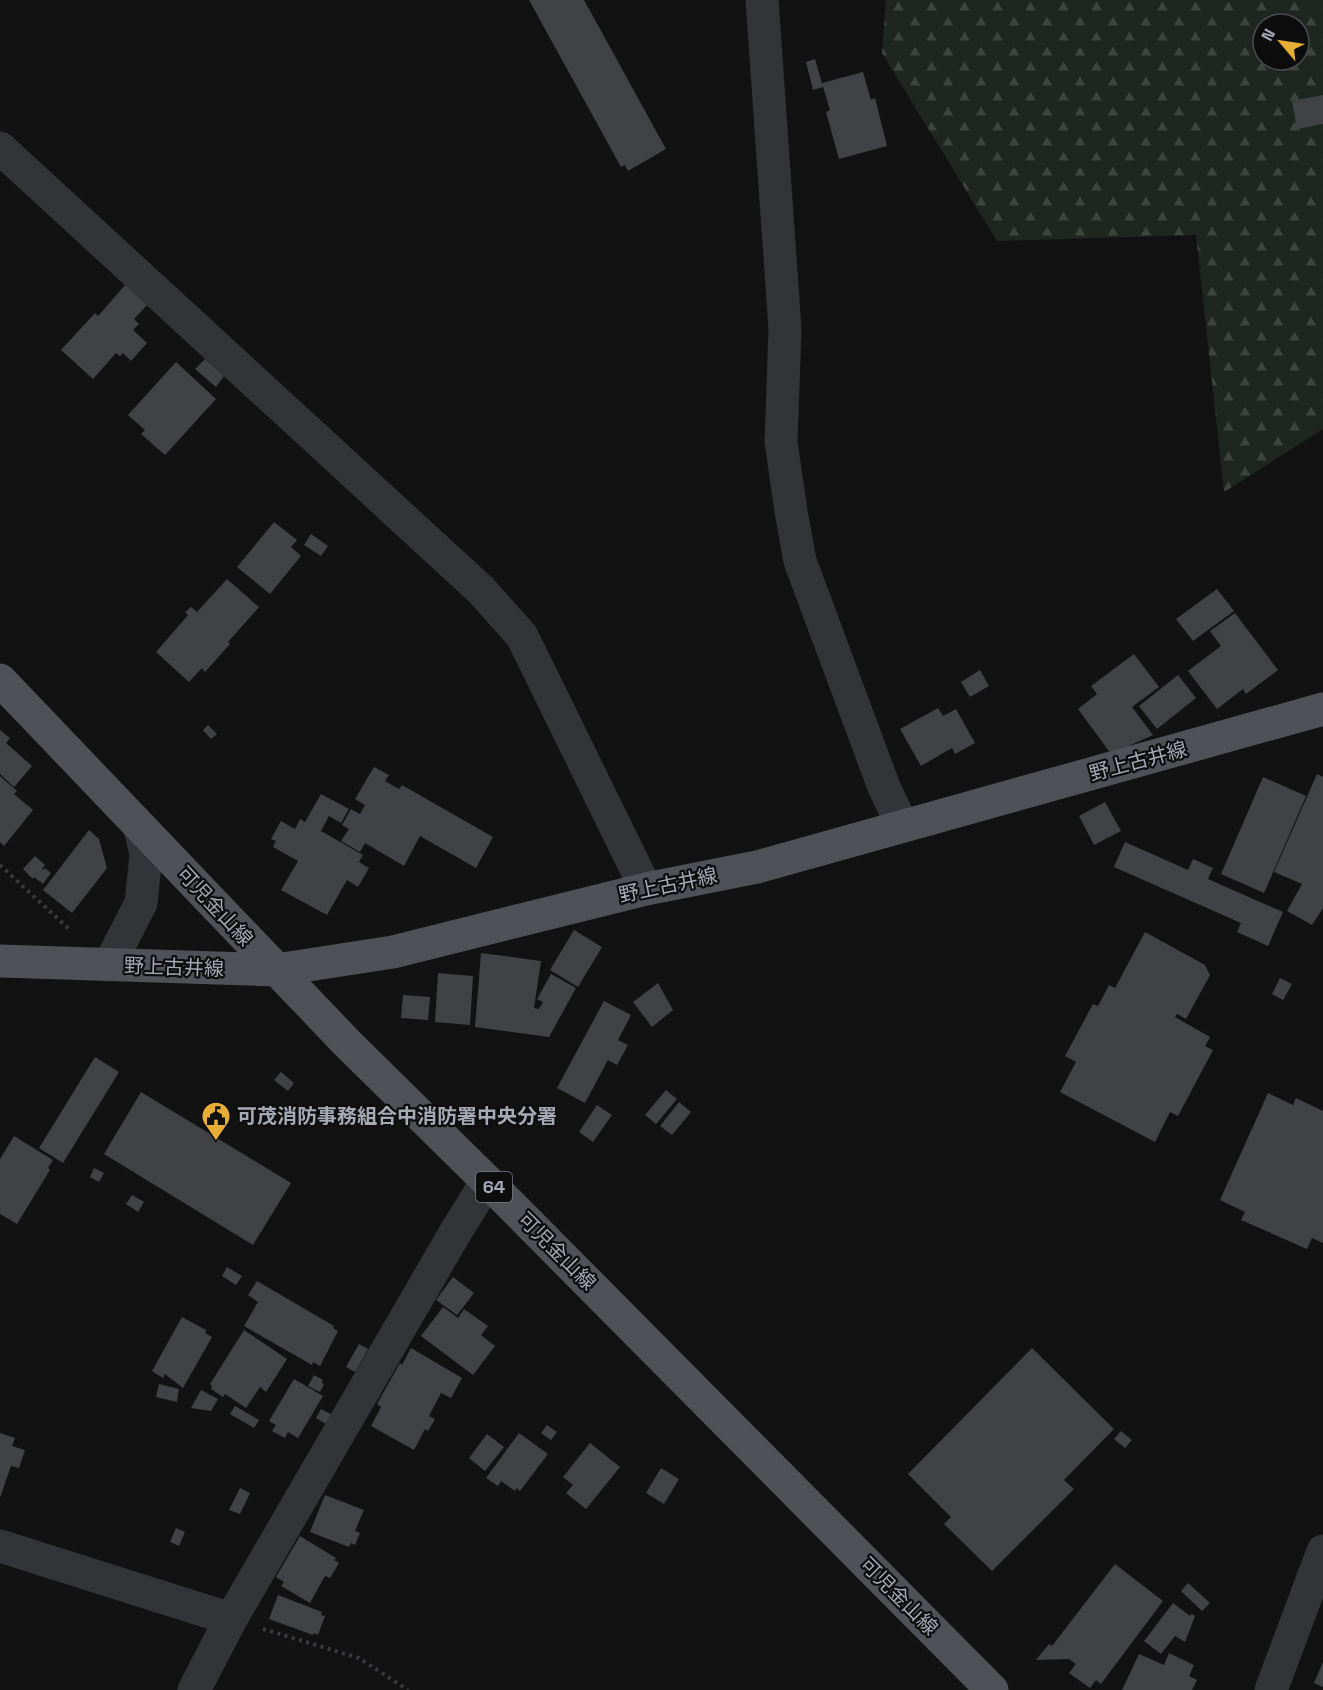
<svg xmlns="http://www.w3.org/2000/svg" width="1323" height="1690" font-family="'Space Grotesk','Noto Sans JP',sans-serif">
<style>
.forest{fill:url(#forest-firs);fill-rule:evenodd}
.building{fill:#414246}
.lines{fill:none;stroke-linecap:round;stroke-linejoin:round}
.path{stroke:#393b3f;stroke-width:4;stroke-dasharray:3 4.5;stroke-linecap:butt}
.minor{stroke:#333438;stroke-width:33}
.major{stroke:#4f5157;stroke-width:33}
.labels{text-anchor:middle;stroke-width:4.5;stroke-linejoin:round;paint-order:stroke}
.shield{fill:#0d0d0e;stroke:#777a82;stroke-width:1.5}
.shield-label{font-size:18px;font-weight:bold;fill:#a4a9b3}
.street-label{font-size:20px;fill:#a4a9b3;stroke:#0d0d0e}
.poi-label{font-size:20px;font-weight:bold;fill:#a4a9b3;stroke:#0d0d0e;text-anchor:start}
</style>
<defs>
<pattern id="forest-firs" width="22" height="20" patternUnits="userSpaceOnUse" patternTransform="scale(1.5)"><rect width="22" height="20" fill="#1f261f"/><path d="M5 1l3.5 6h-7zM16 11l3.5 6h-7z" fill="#3d433d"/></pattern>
</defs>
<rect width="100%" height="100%" fill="#121213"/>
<path class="forest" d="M886,0H1323V429L1224,492L1196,235L997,241L882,53ZM1263,24H1299V60H1263Z"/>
<path class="building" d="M529,0H584L666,149L628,171L625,165L621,167Z
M815,59L823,87L813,90L806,62Z
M863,72L871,100L875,98L887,146L839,159L826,112L830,110L822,83Z
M1323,95V124L1297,129L1292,101Z
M126,284L148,304L134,319L139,324L133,330L147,343L131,361L123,353L120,356L116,353L93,379L61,350L95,313L98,316Z
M205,359L224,376L216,387L195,369Z
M176,362L216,399L165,455L141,434L145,430L128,415Z
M274,522L297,540L291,547L301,556L270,594L237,567Z
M311,534L328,546L321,556L304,545Z
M227,579L259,607L228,642L230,644L205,672L202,668L189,682L156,652L188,615L185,612L191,607L197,612Z
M1217,589L1234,611L1193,641L1176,619Z
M1235,613L1278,670L1246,694L1243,689L1217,709L1188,671L1221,646L1210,631Z
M1134,654L1159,687L1132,707L1153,735L1111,754L1078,709L1097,694L1091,686Z
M980,670L989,686L970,697L961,682Z
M1178,675L1196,698L1157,729L1139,706Z
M938,708L943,716L956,709L975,743L955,754L952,748L921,766L900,729Z
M208,725L217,734L211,739L203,730Z
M0,730L10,738L6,743L32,766L14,787L0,774Z
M374,767L389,775L385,781L399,789L402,785L493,837L476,868L420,836L404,866L365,843L360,852L341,841L349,829L342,825L351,809L360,814L365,805L355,799Z
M1317,774L1323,777V908L1312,925L1287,911L1302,884L1274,872Z
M0,776L17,791L14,794L33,810L4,846L0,842Z
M1263,777L1306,796L1264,893L1221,874Z
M321,794L349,809L341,823L329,816L321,831L363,855L359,862L369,868L358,887L347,880L327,915L281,890L298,861L273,847L276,841L271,839L281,821L295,829L300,819L305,822Z
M1105,802L1121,831L1094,845L1079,816Z
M89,830L99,839L107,868L72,913L43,890Z
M1125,842L1188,870L1193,859L1213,868L1208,879L1283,912L1268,946L1237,932L1241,923L1114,867Z
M35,856L45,865L42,869L43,870L45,868L51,873L43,884L34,877L33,879L23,869Z
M574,930L602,947L578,987L550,970Z
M1145,932L1205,965L1210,975L1186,1019L1177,1014L1175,1017L1210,1037L1205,1046L1213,1050L1178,1116L1170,1112L1155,1142L1060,1092L1076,1062L1065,1056L1093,1004L1098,1006L1109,985L1115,988Z
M481,953L541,961L534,1008L539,1009L543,1002L537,999L551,974L576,988L549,1037L475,1027Z
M438,973L473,976L470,1025L435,1022Z
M1280,978L1292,984L1283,1000L1272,994Z
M658,983L673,1010L652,1027L633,1002Z
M403,995L430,997L428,1020L401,1018Z
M604,1001L631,1015L618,1040L628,1045L617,1065L608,1060L585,1103L557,1088Z
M95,1057L119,1072L63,1163L39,1148Z
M281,1072L294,1083L288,1091L274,1080Z
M666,1090L677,1099L656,1124L645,1115Z
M141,1092L291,1183L253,1245L104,1154Z
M1268,1093L1293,1105L1296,1098L1323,1111V1243L1312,1238L1307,1249L1241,1220L1245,1212L1220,1200Z
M679,1102L691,1112L672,1135L660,1126Z
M597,1105L612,1115L593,1142L579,1132Z
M14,1136L53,1160L48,1168L50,1170L17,1224L0,1214V1159Z
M94,1168L104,1173L99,1182L90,1177Z
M132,1195L144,1202L138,1212L126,1204Z
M227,1267L242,1276L236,1285L222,1276Z
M453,1277L474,1293L457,1315L436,1300Z
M257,1281L334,1326L333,1328L338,1331L320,1366L313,1362L312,1365L244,1326L258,1302L248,1295Z
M443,1307L458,1318L464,1309L488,1326L481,1335L495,1346L473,1375L421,1336Z
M182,1317L206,1330L205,1333L212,1337L183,1388L165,1374L163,1378L152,1371Z
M244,1330L287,1359L266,1392L260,1387L246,1408L225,1394L223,1397L211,1389L212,1386L210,1384Z
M359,1344L368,1349L355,1372L346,1367Z
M411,1348L462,1378L451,1398L441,1393L429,1416L435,1419L428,1431L425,1429L414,1450L371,1426L381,1407L377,1404L400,1363L402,1365Z
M1032,1348L1114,1429L1064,1480L1074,1489L992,1571L944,1524L951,1517L908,1474Z
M314,1375L323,1380L322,1383L324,1385L320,1392L308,1386Z
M294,1379L323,1396L298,1438L288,1432L285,1438L272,1431L276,1425L269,1421Z
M159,1384L179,1389L177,1402L156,1397Z
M201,1390L218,1399L211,1411L191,1408Z
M235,1406L259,1420L254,1428L230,1414Z
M321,1409L334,1416L329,1426L316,1418Z
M547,1425L557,1432L551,1440L541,1433Z
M1121,1431L1132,1440L1125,1448L1114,1439Z
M0,1433L15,1438L12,1446L25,1450L19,1468L11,1466L0,1498Z
M519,1433L548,1454L520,1491L517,1488L515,1491L501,1481L498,1486L486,1478Z
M487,1434L504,1447L485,1471L469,1458Z
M590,1443L620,1467L586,1509L566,1493L573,1485L563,1477Z
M661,1468L679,1479L664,1504L646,1493Z
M240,1488L250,1493L240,1514L229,1510Z
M325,1495L364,1510L355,1531L360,1533L355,1545L351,1543L349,1547L310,1532Z
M176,1528L185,1532L179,1546L170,1542Z
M300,1536L336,1558L334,1560L339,1563L330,1578L325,1576L310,1603L281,1586L284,1582L276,1577Z
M1115,1564L1163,1601L1101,1684L1096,1680L1090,1688L1069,1673L1076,1664L1069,1659L1036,1660L1049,1644L1052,1646Z
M1188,1583L1210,1603L1202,1611L1181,1591Z
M278,1595L322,1612L321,1615L325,1616L318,1635L314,1633L313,1635L269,1619Z
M1173,1603L1190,1616L1192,1614L1195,1616L1185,1642L1175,1636L1161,1654L1144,1641Z
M1169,1653L1194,1665L1189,1676L1197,1680L1192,1690H1122L1139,1654L1164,1665Z
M1323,1662V1687L1314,1683Z"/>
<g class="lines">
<path class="path" d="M0,865L70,930
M263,1629L359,1658L408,1690"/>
<path class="minor" d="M762,0L785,329L781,442L791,511L800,561L884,787L902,825
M0,148L481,590L522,636L646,889
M109,965L141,903L146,855L140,827
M0,1546L231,1619
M194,1690L231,1619L455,1233L487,1181
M1271,1690L1323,1551"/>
<path class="major" d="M0,680L346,1042L487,1181L992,1690
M0,961L276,970L393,952L646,889L757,867L1323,709"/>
</g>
<defs>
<g id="civic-pin" transform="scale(1.5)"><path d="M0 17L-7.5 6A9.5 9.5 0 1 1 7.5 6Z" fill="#e7ae36" stroke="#0d0d0e"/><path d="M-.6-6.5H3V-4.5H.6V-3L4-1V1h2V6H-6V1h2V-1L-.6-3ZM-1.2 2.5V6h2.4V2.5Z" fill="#111"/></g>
</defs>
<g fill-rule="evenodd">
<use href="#civic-pin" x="216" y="1116"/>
</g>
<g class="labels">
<rect class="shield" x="476" y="1172" width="36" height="30" rx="4.5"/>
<g class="shield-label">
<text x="494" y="1193">64</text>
</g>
<g class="street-label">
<text transform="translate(1138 761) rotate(-15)" y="7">野上古井線</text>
<text transform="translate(668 885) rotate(-12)" y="7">野上古井線</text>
<text transform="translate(215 906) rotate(47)" y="7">可児金山線</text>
<text transform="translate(174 967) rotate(2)" y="7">野上古井線</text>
<text transform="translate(557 1251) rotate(45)" y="7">可児金山線</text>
<text transform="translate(899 1596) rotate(45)" y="7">可児金山線</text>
</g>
<g class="poi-label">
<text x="237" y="1123">可茂消防事務組合中消防署中央分署</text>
</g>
</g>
<g transform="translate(1281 42) rotate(299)"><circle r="28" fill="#0d0d0e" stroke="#494b50" stroke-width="1.5"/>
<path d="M0-4.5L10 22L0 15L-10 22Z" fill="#e7ae36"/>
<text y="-9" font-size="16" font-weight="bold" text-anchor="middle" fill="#a4a9b3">N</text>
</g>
</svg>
